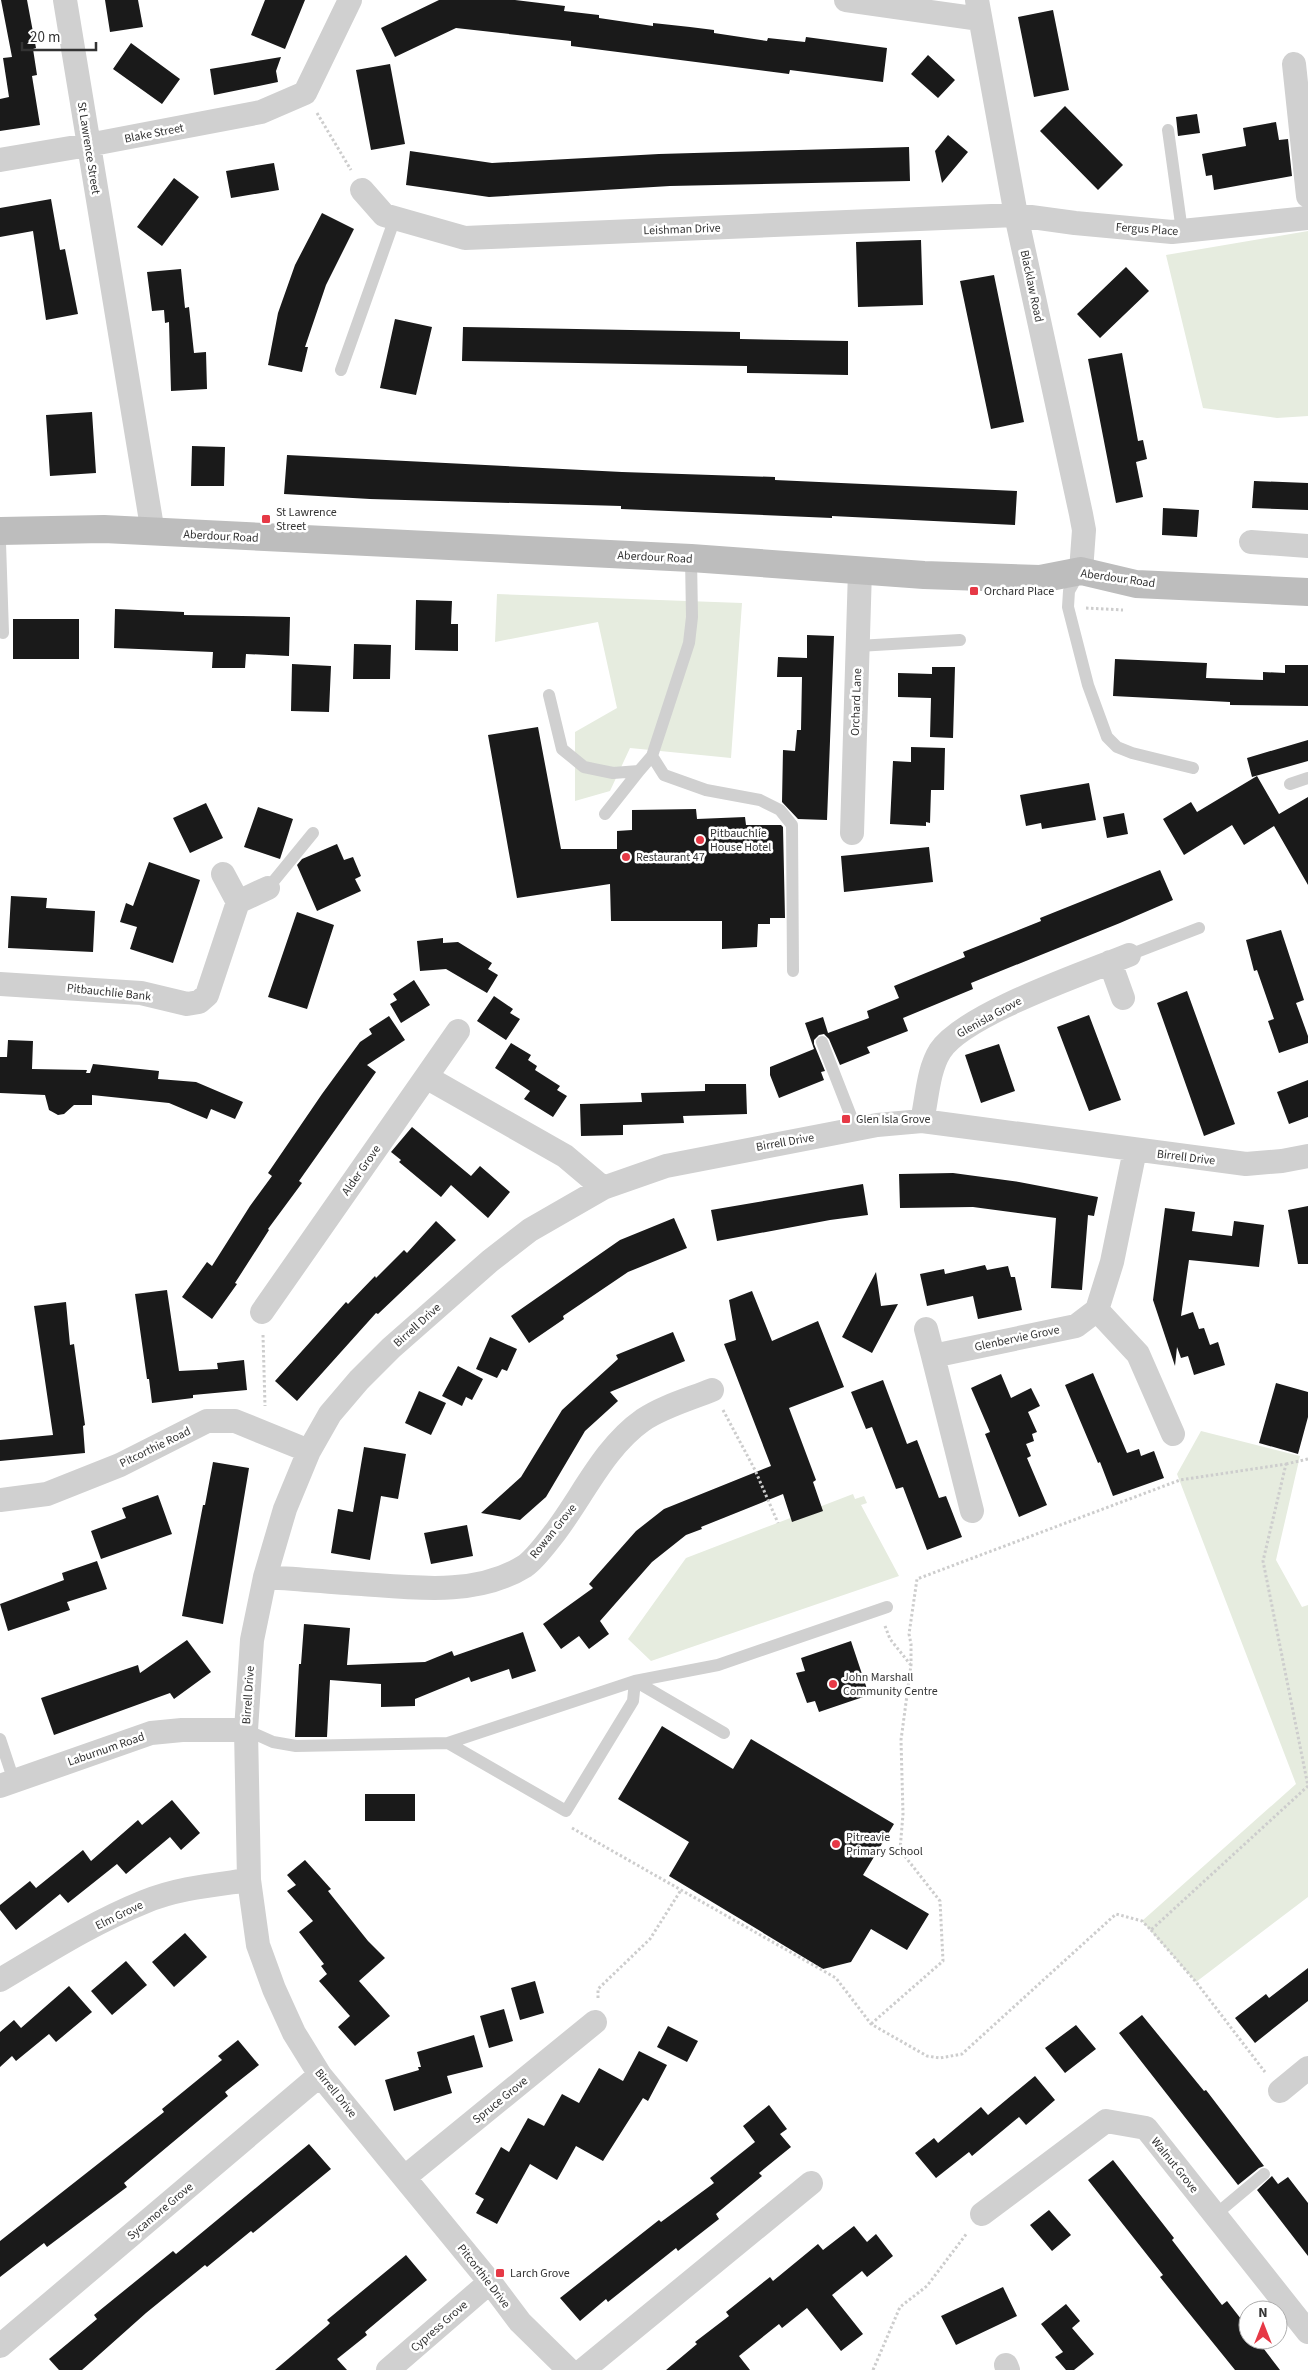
<svg xmlns="http://www.w3.org/2000/svg" width="1308" height="2370" font-family="'Source Sans 3',sans-serif">
<style>
.green{fill:#e6ecdf}
.building{fill:#1a1a1a}
.lines{fill:none;stroke-linecap:round;stroke-linejoin:round}
.path{stroke:#cdcdcd;stroke-width:3;stroke-dasharray:2.5 2.5;stroke-linecap:butt}
.service{stroke:#d0d0d0;stroke-width:12}
.minor{stroke:#d0d0d0;stroke-width:24}
.secondary{stroke:#bdbdbd;stroke-width:28}
.poi-dot{fill:#e63946;stroke:#fff;stroke-width:2}
.labels{text-anchor:middle;stroke-width:5;stroke-linejoin:round;paint-order:stroke}
.street-label{font-size:12px;fill:#333;stroke:#fff}
.poi-label{font-size:12px;fill:#333;stroke:#fff;text-anchor:start}
</style>
<rect width="100%" height="100%" fill="#fff"/>
<path class="green" d="M1308,231V416L1277,418L1203,408L1166,255Z
M497,594L742,603L731,758L630,748L610,791L575,801V732L617,708L598,622L495,642Z
M1201,1431L1300,1456L1276,1560L1302,1607L1308,1605V1897L1196,1982L1142,1921L1296,1784L1177,1474Z
M853,1494L855,1499L864,1496L867,1503L861,1505L899,1576L651,1661L628,1639L686,1558Z"/>
<path class="building" d="M1,0H27L36,48L33,49L37,75L32,76L40,125L0,131V99L9,97L3,58L12,57Z
M105,0H138L143,27L110,32Z
M265,0H305L285,49L251,35Z
M439,0H515L565,6L564,11L599,15V18L653,26V23L690,27L714,30V33L767,41L768,38L805,42L806,37L887,48L883,82L790,70L789,74L571,46V41L456,28L395,57L381,28Z
M1053,10L1069,90L1034,97L1018,17Z
M131,43L180,79L162,104L113,69Z
M928,55L955,80L938,98L911,74Z
M281,57L276,71L278,82L214,95L210,69Z
M390,64L405,144L371,150L356,70Z
M1065,106L1123,165L1098,190L1040,131Z
M1197,114L1200,133L1178,136L1176,117Z
M1276,122L1279,140L1288,139L1292,176L1214,190L1212,175L1206,176L1202,154L1246,146L1243,128Z
M948,135L968,152L942,183L935,151Z
M909,147L910,181L670,186L489,197L406,185L410,151L492,163L659,154Z
M274,163L279,190L231,198L226,171Z
M174,178L199,197L162,246L137,227Z
M51,199L60,250L65,249L78,314L46,320L33,231L0,237V208Z
M322,213L354,229L326,285L305,347H308L302,372L268,365L278,313L295,265Z
M921,240L923,305L858,307L856,242Z
M1126,267L1149,291L1100,338L1077,314Z
M181,269L185,308L189,307L194,353L206,352L207,389L171,391L169,322L165,323L164,310L152,311L147,272Z
M994,275L1024,422L991,429L960,281Z
M395,319L432,327L416,395L380,388Z
M463,327L740,332V339L848,341V375L747,373V366L462,361Z
M1122,353L1138,441L1143,440L1147,459L1136,462L1143,497L1116,503L1088,359Z
M92,412L96,473L50,476L46,415Z
M192,446L225,447L224,486H191Z
M287,455L622,472L775,477V480L1017,491L1015,525L832,516V518L621,509V506L370,499L284,494Z
M1254,481L1308,483V510L1252,508Z
M1163,508L1199,510L1197,537L1162,535Z
M416,600L452,601L451,624H458V651L415,650Z
M115,609L184,612V615L290,617L289,656L246,654L245,668H212L213,652L114,648Z
M13,619H79V659H13Z
M807,635L834,636L827,820L798,819L782,802L783,750L795,751L797,730H801L802,677H777L778,657L807,658Z
M354,644L391,645L390,679H353Z
M1115,659L1207,663L1206,678L1263,680V672L1285,673V665H1308V706L1230,705V702L1113,696Z
M292,664L331,666L329,712L291,711Z
M932,667H955L953,738L930,737L931,698L898,697V673L932,674Z
M538,727L561,849H617V831L632,830V810L696,809L697,819L745,817L746,825H781L783,827L785,918H770V924H758L757,947L722,949V921H611L610,884L517,898L488,735Z
M1308,740V761L1252,777L1247,758Z
M911,747L945,748L944,790H931L930,823L926,822V826L890,824L893,761L911,762Z
M1257,776L1279,814L1308,797V885L1274,826L1244,845L1232,825L1184,855L1163,819L1191,802L1197,812Z
M1089,783L1096,820L1042,829L1041,823L1026,826L1020,795Z
M206,803L223,838L190,853L173,818Z
M258,807L293,819L280,859L244,847Z
M1124,813L1128,834L1107,838L1103,817Z
M337,844L344,860L353,857L361,876L355,879L361,891L317,911L297,865L302,859Z
M929,847L933,882L844,892L841,856Z
M149,862L200,880L173,963L130,949L137,927L120,922L126,903L133,906Z
M1160,870L1173,900L1120,923L971,983L973,989L903,1018L908,1031L867,1047L870,1053L840,1065L829,1039L824,1034L819,1035L814,1040V1044L825,1071L821,1072L824,1080L779,1098L770,1075V1067L814,1049L805,1023L823,1017L828,1033L869,1018L867,1011L899,998L894,986L965,957L963,952L1041,921L1040,918Z
M11,896L47,898L46,908L95,911L93,952L8,948Z
M297,912L334,925L307,1009L268,997Z
M1281,930L1304,1000L1296,1003L1308,1036V1043L1279,1053L1268,1021L1274,1019L1257,970L1254,971L1246,940Z
M443,938V943L458,942L492,963L488,969L498,975L487,993L446,969L420,971L417,941Z
M414,980L430,1005L401,1023L390,1004L397,1000L393,994Z
M1187,991L1235,1124L1204,1136L1157,1003Z
M494,996L513,1009L510,1013L520,1019L506,1040L477,1021Z
M1089,1015L1121,1100L1089,1111L1057,1027Z
M389,1016L405,1040L367,1065L376,1072L299,1181L302,1183L268,1229L269,1230L235,1283L237,1284L212,1319L182,1297L207,1262L212,1266L250,1206L272,1176L268,1173L322,1094L360,1042L372,1034L369,1029Z
M8,1040L33,1041L32,1069L87,1070L86,1073H90L93,1064L159,1071L158,1079L196,1082L243,1102L235,1119L211,1109L207,1119L169,1103L92,1095V1105H74L64,1114L58,1115L49,1110L45,1095L0,1093V1057H7Z
M511,1043L531,1055L528,1060L537,1066L535,1070L560,1086L557,1090L567,1096L553,1117L524,1099L530,1091L495,1068Z
M999,1044L1015,1091L981,1103L965,1055Z
M1308,1080V1117L1289,1124L1277,1092Z
M705,1084H746L747,1114L683,1116L684,1123L623,1125V1135L581,1136L580,1104L642,1102L641,1093L705,1091Z
M412,1127L471,1176L480,1166L510,1192L488,1218L451,1185L441,1197L399,1162L401,1160L391,1152Z
M953,1173L1019,1182L1098,1197L1094,1216L1088,1215L1082,1290L1051,1288L1056,1218L973,1207L900,1208L899,1174Z
M863,1184L868,1215L830,1220L717,1241L711,1210Z
M1308,1206V1264H1298L1288,1210Z
M1165,1208L1195,1212L1192,1231L1232,1236L1234,1221L1264,1225L1259,1267L1189,1260L1181,1316L1193,1312L1199,1329L1204,1328L1210,1345L1218,1342L1225,1365L1194,1375L1188,1356L1181,1358L1177,1347L1175,1366L1153,1300Z
M674,1218L687,1248L628,1272L563,1316L564,1319L529,1343L511,1316L620,1240Z
M436,1221L456,1240L378,1314L376,1313L297,1401L275,1381L346,1302L348,1304L375,1276L376,1278L404,1250L407,1253Z
M985,1265L987,1270L1008,1266L1011,1277H1015L1022,1310L978,1319L973,1296L927,1306L920,1274L944,1269L945,1274Z
M876,1272L881,1306L898,1304L872,1353L842,1337Z
M167,1290L179,1371L218,1369L217,1363L244,1360L247,1390L193,1395V1398L152,1403L149,1379H147L135,1294Z
M752,1291L772,1341L818,1321L844,1387L789,1408L816,1480L813,1482L823,1511L792,1522L783,1494L701,1527L702,1529L686,1535L652,1562L600,1621L609,1634L589,1649L579,1636L561,1649L543,1624L593,1588L589,1584L636,1531L664,1509L771,1466L724,1344L736,1340L729,1300Z
M66,1302L70,1345L74,1344L85,1425L83,1426L85,1453L0,1461V1440L53,1435L34,1306Z
M673,1332L685,1361L610,1392L618,1401L585,1431L546,1497L520,1520L481,1513L521,1477L562,1410L618,1359L616,1355Z
M490,1337L517,1349L507,1371L502,1369L497,1378L476,1369Z
M458,1366L483,1379L472,1400L466,1397L462,1406L442,1396Z
M1093,1373L1127,1453L1139,1449L1141,1456L1154,1451L1164,1478L1113,1496L1100,1462L1098,1463L1065,1385Z
M1001,1374L1011,1398L1031,1388L1040,1406L1028,1412L1037,1432L1032,1434L1034,1441L1026,1444L1031,1456L1027,1458L1047,1505L1019,1517L985,1434L990,1432L971,1388Z
M883,1380L907,1444L917,1440L939,1498L946,1496L962,1537L927,1550L903,1487L896,1489L872,1427L866,1429L851,1392Z
M1276,1383L1308,1392V1417L1298,1454L1259,1443Z
M419,1391L446,1403L431,1435L405,1423Z
M364,1447L406,1454L398,1499L381,1496L370,1560L331,1553L338,1509L353,1512Z
M213,1462L249,1468L223,1624L182,1616L203,1505H205Z
M158,1495L172,1534L101,1559L91,1531L126,1518L122,1508Z
M467,1525L473,1556L431,1564L424,1533Z
M97,1561L107,1589L67,1602L70,1610L8,1631L0,1604L64,1580L62,1573Z
M304,1624L350,1628L347,1665L425,1662L452,1651L454,1656L523,1632L536,1671L512,1679L509,1669L471,1682L469,1677L415,1699V1706L381,1707V1684L330,1680L327,1737H295L299,1664H301Z
M187,1640L211,1672L174,1699L170,1693L54,1735L41,1698L138,1665L140,1673Z
M851,1641L869,1695L819,1712L815,1701L807,1703L796,1673L805,1671L801,1658Z
M662,1726L733,1769L751,1739L894,1824L863,1875L929,1914L907,1950L871,1929L851,1962L823,1969L669,1876L689,1842L618,1799Z
M365,1794H415V1821H365Z
M172,1800L200,1833L181,1850L170,1837L126,1874L117,1864L68,1903L60,1894L16,1930L0,1910V1905L30,1881L36,1888L83,1850L91,1861L138,1820L142,1825Z
M305,1860L331,1889L328,1891L368,1941L385,1958L359,1981L390,2016L355,2046L338,2027L350,2016L319,1981L327,1974L321,1966L324,1964L299,1932L313,1921L287,1891L296,1885L287,1875Z
M185,1933L207,1957L174,1987L152,1962Z
M126,1961L147,1985L112,2015L91,1991Z
M1308,1968V2001L1255,2043L1235,2018L1266,1994L1269,1998Z
M535,1981L544,2013L520,2020L511,1988Z
M69,1986L92,2012L56,2042L49,2034L16,2061L12,2056L0,2067V2032L14,2020L21,2028Z
M504,2009L513,2041L489,2048L480,2016Z
M1142,2015L1204,2091L1206,2090L1264,2166L1259,2168L1238,2185L1119,2033Z
M1076,2025L1096,2049L1065,2073L1045,2048Z
M668,2026L698,2041L687,2062L657,2047Z
M474,2035L483,2067L447,2076L452,2093L394,2111L385,2080L419,2070L418,2067H421L417,2052Z
M238,2040L259,2065L225,2092L228,2096L124,2183L127,2187L47,2247L44,2243L0,2277V2241L164,2112L162,2109L222,2060L218,2056Z
M639,2051L667,2065L648,2101L643,2098L603,2161L576,2146L557,2180L530,2164L497,2224L476,2213L484,2199L475,2194L484,2178L501,2147L509,2152L528,2118L544,2126L562,2094L579,2103L599,2068L623,2081Z
M1035,2076L1055,2100L1026,2125L1019,2117L972,2156L969,2152L936,2178L915,2153L934,2138L938,2143L981,2107L988,2115Z
M769,2105L787,2129L780,2134L791,2147L759,2173L762,2176L716,2214L719,2219L678,2251L676,2248L608,2302L606,2299L580,2321L560,2298L659,2220L661,2222L714,2183L710,2178L755,2142L743,2126Z
M309,2144L331,2169L253,2233L251,2231L207,2267L205,2265L146,2313L82,2370H59L49,2359L97,2319L94,2315L173,2251L176,2254Z
M1113,2160L1174,2238L1172,2240L1222,2305L1227,2301L1248,2328V2340H1257L1280,2370H1235L1184,2307L1160,2277L1163,2275L1088,2180Z
M1272,2176L1278,2184L1288,2177L1308,2203V2256L1257,2190Z
M1049,2210L1071,2235L1052,2251L1030,2225Z
M854,2226L867,2242L876,2234L893,2256L867,2277L862,2271L832,2295L863,2334L841,2351L807,2308L782,2328L779,2324L739,2356L750,2370H666L697,2344L695,2342L729,2316L726,2312L770,2277L773,2281L818,2244L823,2250Z
M406,2255L427,2280L365,2332L367,2335L337,2359L347,2370H275L327,2326L330,2323L327,2320Z
M1003,2287L1017,2316L956,2345L941,2316Z
M1066,2304L1080,2321L1072,2328L1094,2354L1074,2370H1066L1055,2357L1063,2352L1041,2324Z"/>
<g class="lines">
<path class="path" d="M317,113L351,170
M1086,608L1123,610
M263,1335L265,1406
M723,1410L755,1470L778,1523
M1286,1464L1308,1459
M885,1626L890,1639L910,1664
M572,1828L836,1978L871,2024L927,2056L940,2058L962,2054L1116,1914L1142,1921L1151,1930L1308,1786L1263,1561L1286,1464L1180,1480L917,1579L909,1634L911,1644V1665L901,1740L903,1814L900,1850L940,1901L943,1961L871,2024
M1151,1930L1196,1982L1265,2072
M598,1998V1989L650,1939L681,1890
M873,2370L900,2307L927,2286L967,2233"/>
<path class="service" d="M1168,130L1182,231
M341,370L395,218
M0,543L3,633
M1079,573L1069,591L1068,607L1088,685L1107,737L1117,747L1132,753L1193,768
M858,646L960,640
M549,695L562,749L584,767L613,773L639,771L652,756L689,643L692,617L691,558
M652,756L664,775L706,790L760,800L780,810L792,825L793,971
M1290,784L1308,778
M605,814L639,771
M268,888L313,833
M1129,955L1199,928
M822,1042L856,1129
M635,1681L718,1665L887,1607
M635,1681L724,1733
M246,1730L273,1742L296,1746L448,1743L635,1681L633,1701L566,1811L448,1743
M0,1739L14,1781
M1215,2215L1264,2174"/>
<path class="minor" d="M65,0L153,533
M846,0L980,19
M977,0L1016,215L1081,514L1084,530L1081,571
M1294,64L1308,196
M0,160L88,145L261,112L305,93L350,0
M362,190L384,215L465,238L1016,215L1075,223L1172,232L1308,218
M1251,542L1308,546
M852,833L860,570
M238,902L268,888
M1110,962L1123,998
M0,984L141,993L187,1004L199,1002L207,995L238,902L223,874
M426,1077L458,1031
M922,1121C927,1099 928,1070 940,1051C964,1014 1085,973 1129,955
M1097,1310L1138,1354L1173,1434
M262,1312L426,1077L565,1156L603,1188
M926,1329L933,1356
M0,1500L47,1494L120,1465L207,1421H235L309,1451
M972,1511L933,1356L1076,1326L1097,1310L1112,1262L1135,1150
M265,1577C297,1579 330,1582 362,1584C416,1588 477,1596 525,1566C535,1559 545,1545 553,1535C582,1498 603,1448 643,1420C664,1406 690,1399 712,1390
M0,1786L151,1733L182,1730H246
M0,1980C47,1952 94,1922 144,1902C177,1888 214,1885 249,1880
M1280,2091L1308,2068
M405,2177L595,2022
M982,2214L1106,2121L1146,2128L1308,2332
M0,2346L320,2075
M1006,2365L1008,2370
M388,2370L490,2282
M569,2370L520,2322L490,2282L320,2075L294,2033L274,1989L258,1945L249,1880L246,1730L252,1640L265,1577L285,1509L309,1451L330,1414L359,1380L391,1348L490,1261L530,1230L603,1188L666,1166L877,1125L922,1121L1246,1164L1282,1161L1308,1156
M583,2370L811,2183"/>
<path class="secondary" d="M0,531L104,529L691,558L924,575L1040,579L1081,571L1136,584L1308,592"/>
</g>
<g class="poi-dot">
<rect x="261" y="514" width="10" height="10" rx="2.5"/>
<rect x="969" y="586" width="10" height="10" rx="2.5"/>
<circle cx="700" cy="840" r="5"/>
<circle cx="626" cy="857" r="5"/>
<rect x="841" y="1114" width="10" height="10" rx="2.5"/>
<circle cx="833" cy="1684" r="5"/>
<circle cx="836" cy="1844" r="5"/>
<rect x="495" y="2268" width="10" height="10" rx="2.5"/>
</g>
<g class="labels">
<g class="street-label">
<text transform="translate(154 133) rotate(-11)" y="4">Blake Street</text>
<text transform="translate(89 148) rotate(81)" y="4">St Lawrence Street</text>
<text transform="translate(682 229) rotate(-2)" y="4">Leishman Drive</text>
<text transform="translate(1147 229) rotate(4)" y="4">Fergus Place</text>
<text transform="translate(1032 286) rotate(78)" y="4">Blacklaw Road</text>
<text transform="translate(221 536) rotate(3)" y="4">Aberdour Road</text>
<text transform="translate(655 557) rotate(3)" y="4">Aberdour Road</text>
<text transform="translate(1118 578) rotate(8)" y="4">Aberdour Road</text>
<text transform="translate(856 702) rotate(-88)" y="4">Orchard Lane</text>
<text transform="translate(109 992) rotate(6)" y="4">Pitbauchlie Bank</text>
<text transform="translate(989 1017) rotate(-29)" y="4">Glenisla Grove</text>
<text transform="translate(785 1142) rotate(-10)" y="4">Birrell Drive</text>
<text transform="translate(1186 1157) rotate(7)" y="4">Birrell Drive</text>
<text transform="translate(361 1170) rotate(-55)" y="4">Alder Grove</text>
<text transform="translate(417 1325) rotate(-42)" y="4">Birrell Drive</text>
<text transform="translate(1017 1338) rotate(-12)" y="4">Glenbervie Grove</text>
<text transform="translate(155 1447) rotate(-26)" y="4">Pitcorthie Road</text>
<text transform="translate(553 1531) rotate(-51)" y="4">Rowan Grove</text>
<text transform="translate(248 1695) rotate(-86)" y="4">Birrell Drive</text>
<text transform="translate(106 1749) rotate(-19)" y="4">Laburnum Road</text>
<text transform="translate(119 1915) rotate(-26)" y="4">Elm Grove</text>
<text transform="translate(336 2093) rotate(51)" y="4">Birrell Drive</text>
<text transform="translate(500 2100) rotate(-39)" y="4">Spruce Grove</text>
<text transform="translate(1175 2165) rotate(51)" y="4">Walnut Grove</text>
<text transform="translate(160 2211) rotate(-40)" y="4">Sycamore Grove</text>
<text transform="translate(484 2276) rotate(52)" y="4">Pitcorthie Drive</text>
<text transform="translate(439 2326) rotate(-41)" y="4">Cypress Grove</text>
</g>
<g class="poi-label">
<text x="276" y="516">St Lawrence<tspan x="276" dy="14">Street</tspan></text>
<text x="984" y="595">Orchard Place</text>
<text x="710" y="837">Pitbauchlie<tspan x="710" dy="14">House Hotel</tspan></text>
<text x="636" y="861">Restaurant 47</text>
<text x="856" y="1123">Glen Isla Grove</text>
<text x="843" y="1681">John Marshall<tspan x="843" dy="14">Community Centre</tspan></text>
<text x="846" y="1841">Pitreavie<tspan x="846" dy="14">Primary School</tspan></text>
<text x="510" y="2277">Larch Grove</text>
</g>
</g>
<g transform="translate(1263 2325)"><circle r="24" fill="#ffffff" stroke="#adadad"/>
<path d="M0-4L9 19L0 12L-9 19Z" fill="#e63946"/>
<text y="-8" font-size="14" font-weight="bold" text-anchor="middle" fill="#333333">N</text>
</g>
<path d="M22 42v8h74v-8" fill="none" stroke="#333333" stroke-width="2.5"/>
<text x="30" y="42" font-size="15" fill="#333333" stroke="#ffffff" stroke-width="4" paint-order="stroke">20 m</text>
</svg>
